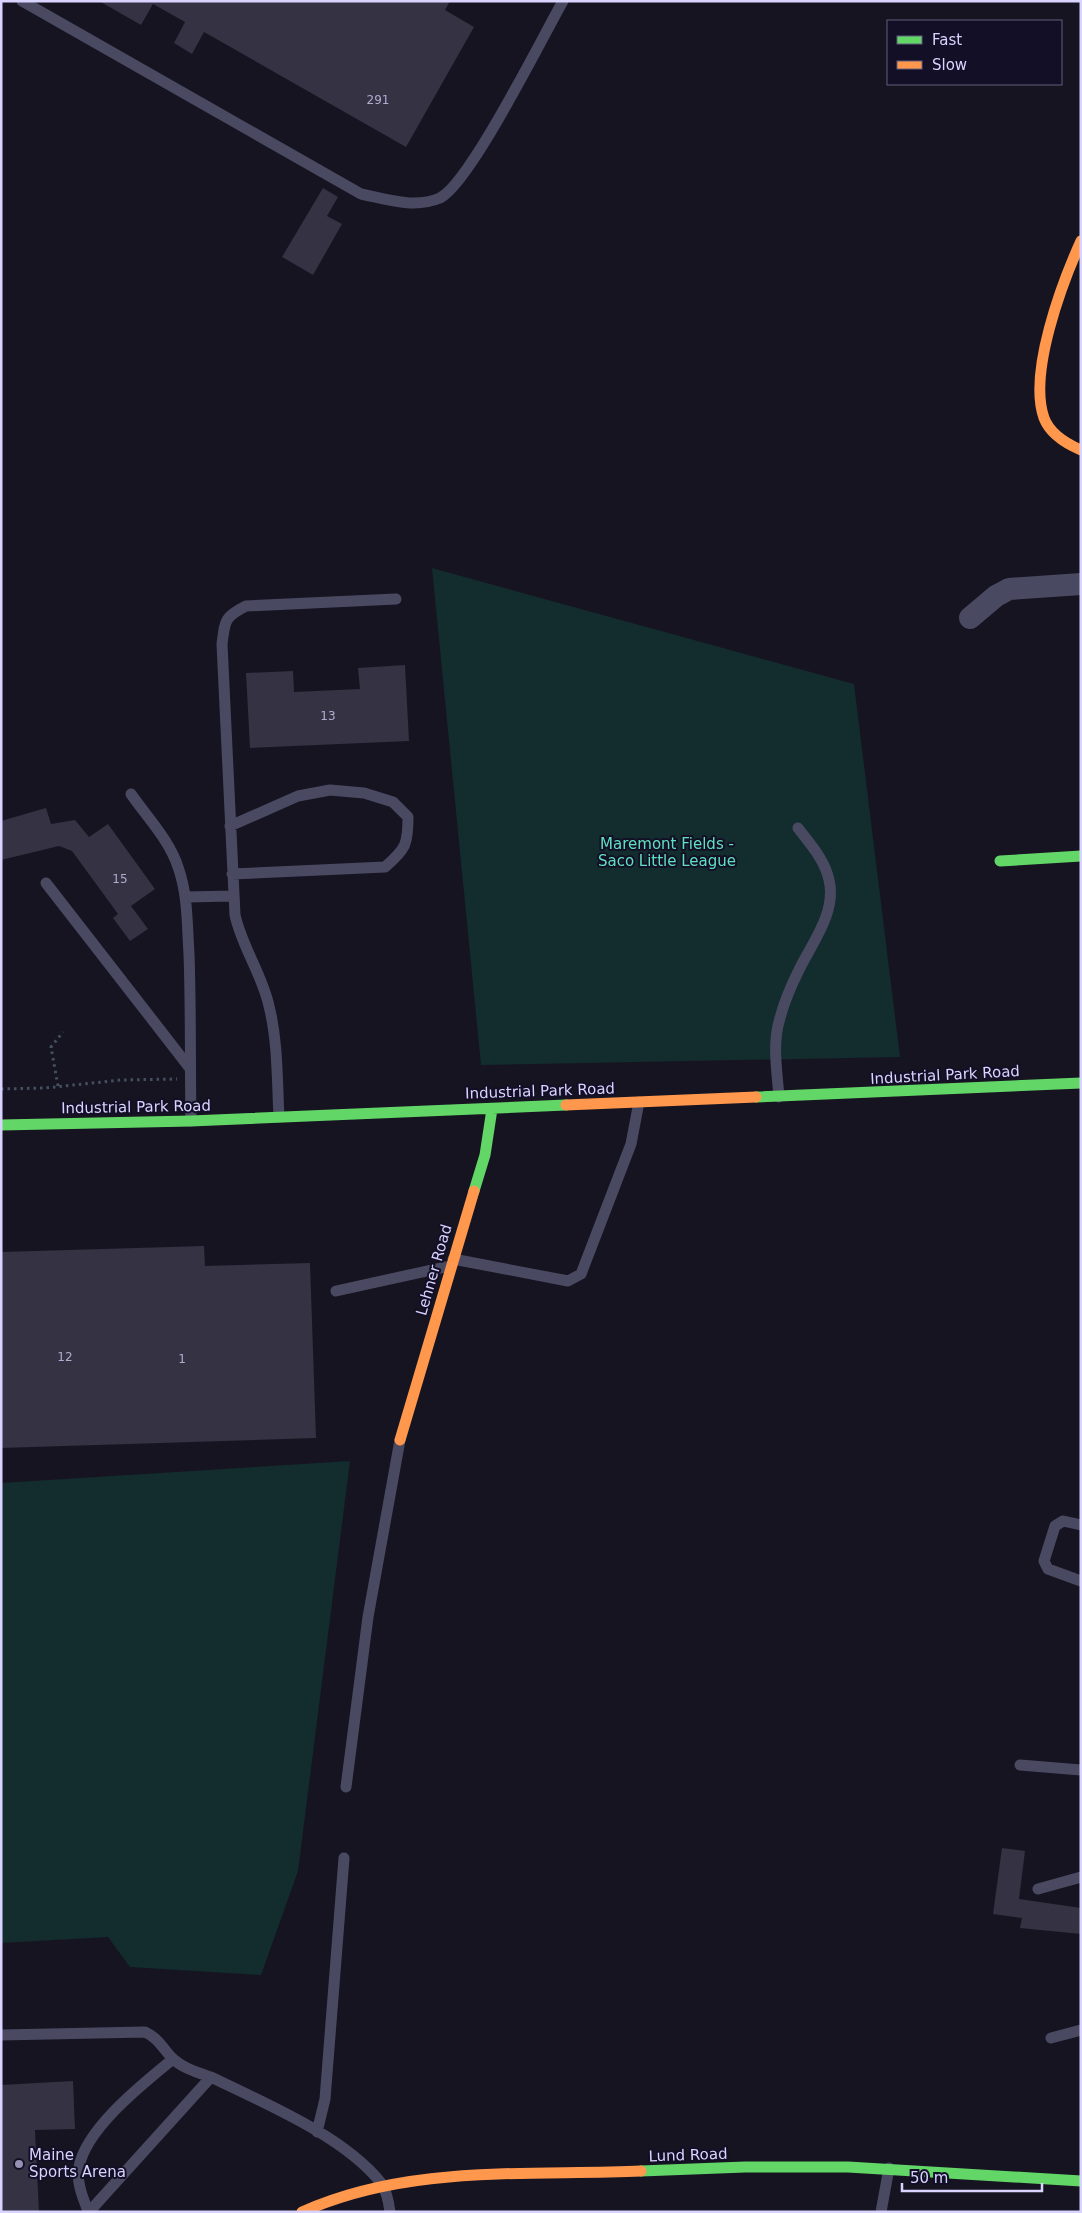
<svg xmlns="http://www.w3.org/2000/svg" width="1082" height="2213" font-family="'DejaVu Sans',sans-serif">
<style>
.green{fill:#132c2d}
.building{fill:#343243}
.lines{fill:none;stroke-linecap:round;stroke-linejoin:round}
.path{stroke:#44505f;stroke-width:3;stroke-dasharray:2.5 4;stroke-linecap:butt}
.lane{stroke:#4a4962;stroke-width:11}
.street{stroke:#4a4962;stroke-width:22}
.fast{stroke:#63d668;stroke-width:11}
.slow{stroke:#ff974d;stroke-width:11}
.poi-dot{fill:#9591b1;stroke:#130f26;stroke-width:2}
.labels{text-anchor:middle;stroke-width:4;stroke-linejoin:round;paint-order:stroke}
.number-label{font-size:12px;fill:#b0acd0}
.park-label{font-size:15px;fill:#5fe0c0;stroke:#130f26}
.street-label{font-size:15px;fill:#d9d4ff;stroke:#130f26}
.poi-label{font-size:15px;fill:#d9d4ff;stroke:#130f26;text-anchor:start}
</style>
<rect width="100%" height="100%" fill="#161421"/>
<path class="green" d="M432,568L854,684L900,1057L481,1065Z
M350,1461L298,1871L261,1975L130,1967L108,1937L1,1943V1483Z"/>
<path class="building" d="M99,1H450L445,10L474,27L406,147L204,32L192,54L174,43L185,22L153,4L141,25Z
M323,188L338,197L327,216L342,224L313,275L282,257Z
M405,665L409,741L250,748L246,673L293,671L294,692L360,689L358,668Z
M46,808L51,824L75,820L89,837L108,824L155,889L131,906L148,929L130,941L113,918L118,914L72,851L59,846L1,860V821Z
M204,1246L205,1266L310,1263L316,1438L1,1448V1252Z
M1002,1848L1025,1851L1019,1899L1081,1908V1934L1020,1928L1022,1918L993,1914Z
M73,2081L75,2129L35,2130L39,2212H1V2085Z"/>
<g class="lines">
<path class="path" d="M58,1086L51,1047L63,1032
M1,1089L45,1088L121,1080L177,1079"/>
<path class="lane" d="M22,1L361,194C386,199 414,209 440,198C470,183 542,38 563,1
M131,794C147,817 170,841 178,867C188,895 187,924 189,954C191,1010 190,1065 191,1121
M230,826L298,796L330,790L364,793L393,802L408,817C408,844 406,849 385,867L232,874
M46,883L189,1067
M186,897L233,896
M779,1097C777,1071 772,1043 780,1018C784,1003 791,986 798,972C811,944 837,913 829,880C825,860 810,844 798,828
M279,1117C277,1080 278,1042 269,1006C262,974 242,947 235,915L222,644C225,621 224,617 246,606L396,599
M453,1259L568,1281L581,1274L631,1144L639,1102
M336,1291L450,1266
M1081,1525L1063,1521L1055,1526L1044,1561L1048,1569L1081,1581
M1020,1765L1081,1770
M346,1787L368,1617L400,1440
M1038,1889L1081,1877
M1,2035L145,2032C158,2038 162,2047 171,2057C182,2068 196,2072 211,2077
M1051,2038L1081,2030
M317,2132L325,2099L344,1858
M88,2211C83,2198 76,2182 79,2167C86,2128 144,2083 173,2059
M89,2212L211,2077C264,2103 344,2136 381,2183C386,2190 389,2204 390,2212
M881,2212L889,2168"/>
<path class="street" d="M970,618L996,596L1009,589L1081,584"/>
<path class="fast" d="M1000,861L1081,856
M756,1097L1081,1083
M1,1125L191,1121L566,1105
M474,1191L485,1155L492,1109
M641,2171L745,2167H848L1081,2181"/>
<path class="slow" d="M1081,241C1062,283 1028,373 1044,418C1050,434 1067,444 1081,450
M566,1105L756,1097
M400,1440L474,1191
M302,2212C408,2164 528,2176 641,2171"/>
</g>
<circle class="poi-dot" cx="19" cy="2164" r="5"/>
<g class="labels">
<g class="number-label">
<text x="378" y="104">291</text>
<text x="328" y="720">13</text>
<text x="120" y="883">15</text>
<text x="65" y="1361">12</text>
<text x="182" y="1363">1</text>
</g>
<g class="park-label">
<text x="667" y="849">Maremont Fields -<tspan x="667" dy="17">Saco Little League</tspan></text>
</g>
<g class="street-label">
<text transform="translate(945 1075) rotate(-3)" y="5">Industrial Park Road</text>
<text transform="translate(540 1091) rotate(-2)" y="5">Industrial Park Road</text>
<text transform="translate(136 1107) rotate(-1)" y="5">Industrial Park Road</text>
<text transform="translate(434 1270) rotate(-74)" y="5">Lehner Road</text>
<text transform="translate(688 2155) rotate(-2)" y="5">Lund Road</text>
</g>
<g class="poi-label">
<text x="29" y="2160">Maine<tspan x="29" dy="17">Sports Arena</tspan></text>
</g>
</g>
<rect width="1082" height="2213" fill="none" stroke="#d9d4ff" stroke-width="5"/>
<rect x="887" y="20" width="175" height="65" fill="#130f26" stroke="#625e7d"/>
<rect x="897" y="36" width="25" height="8" fill="#63d668" stroke="#625e7d"/>
<text x="932" y="45" font-size="15" fill="#d9d4ff">Fast</text>
<rect x="897" y="61" width="25" height="8" fill="#ff974d" stroke="#625e7d"/>
<text x="932" y="70" font-size="15" fill="#d9d4ff">Slow</text>
<path d="M902 2183v8h140v-8" fill="none" stroke="#d9d4ff" stroke-width="2.5"/>
<text x="910" y="2183" font-size="15" fill="#d9d4ff" stroke="#130f26" stroke-width="4" paint-order="stroke">50 m</text>
</svg>
